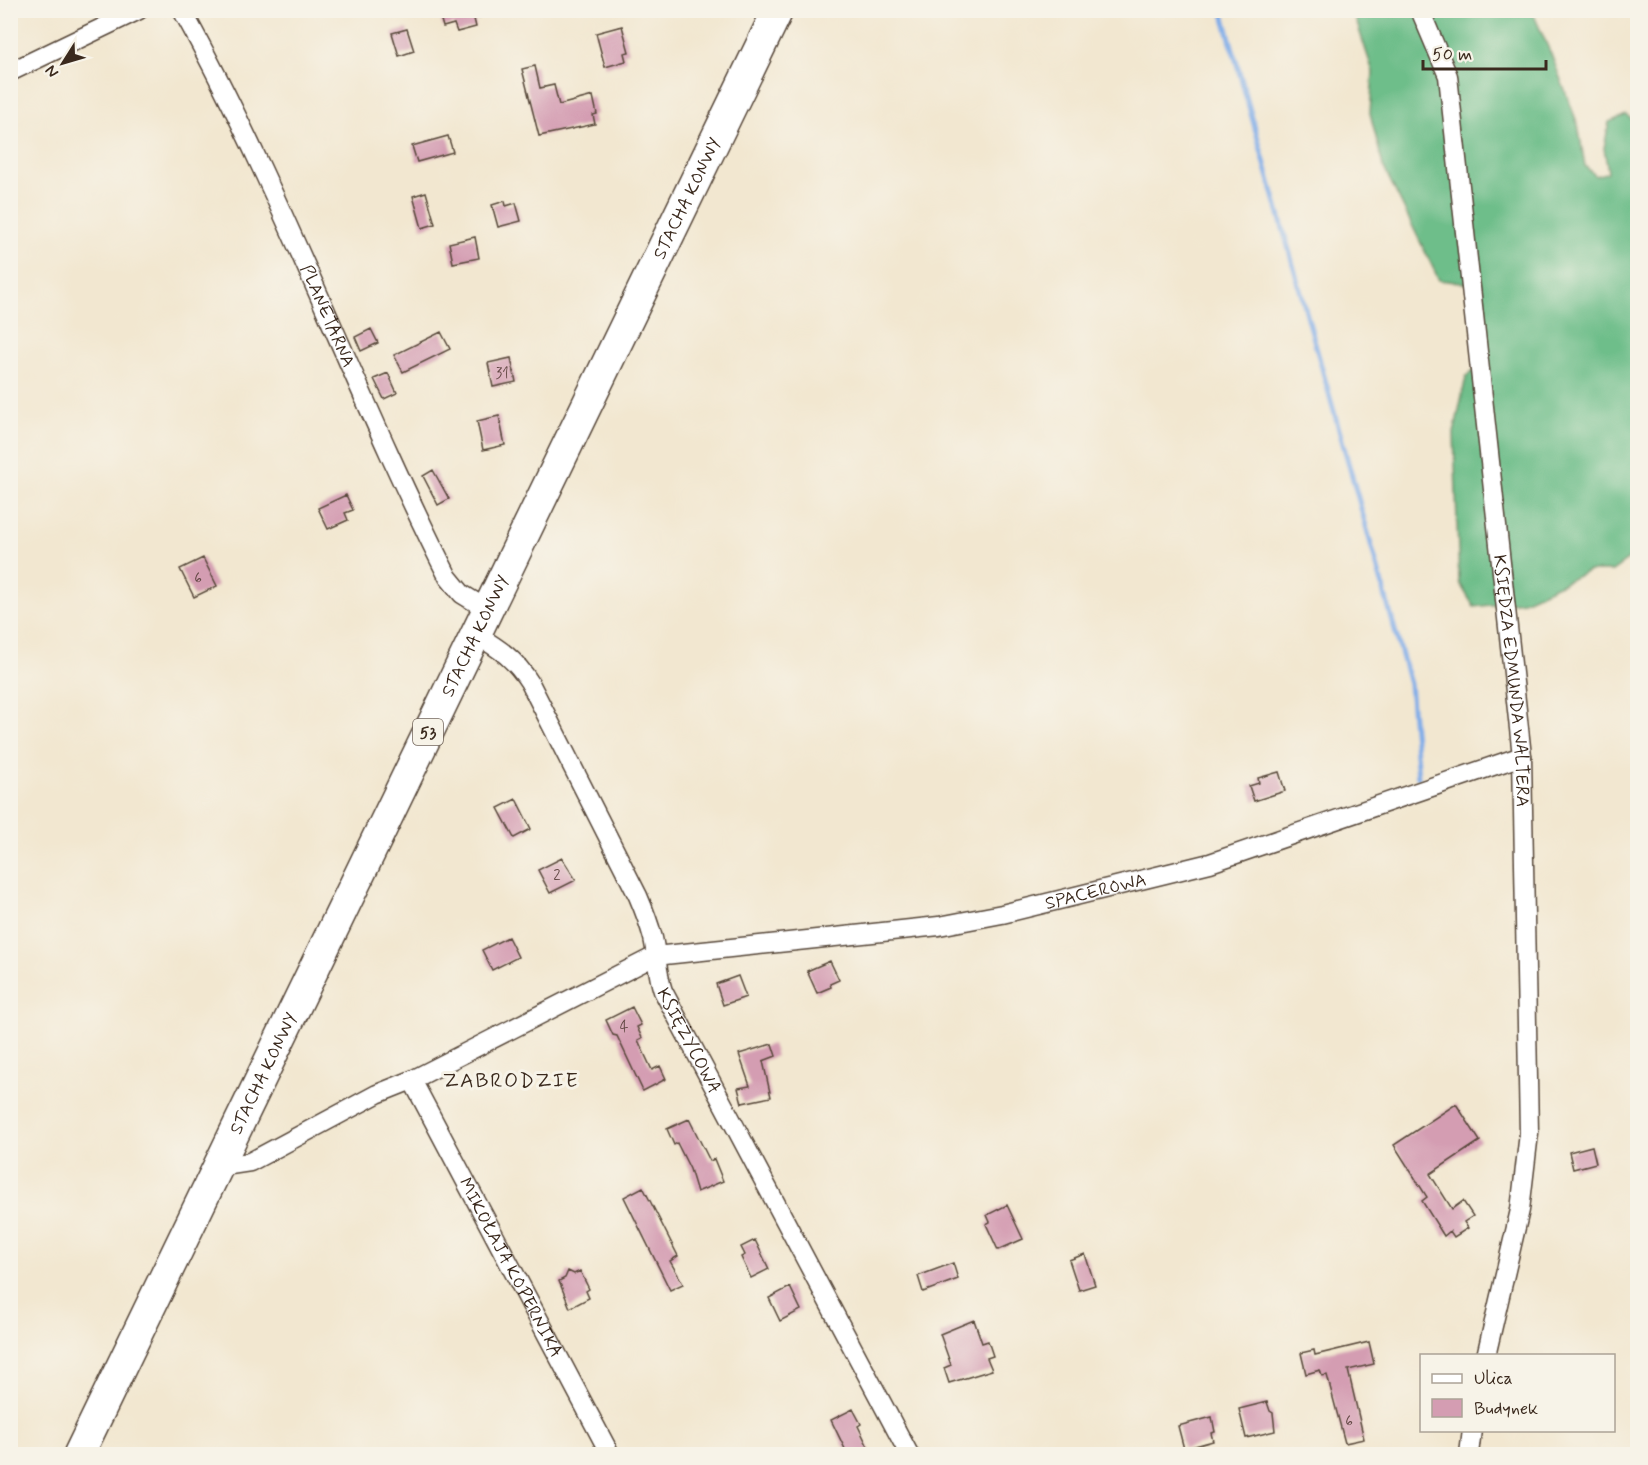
<svg xmlns="http://www.w3.org/2000/svg" width="1648" height="1465" font-family="Mynerve,sans-serif">
<style>
.forest{fill:#6ebe8a;stroke:#547454;stroke-width:1.5}
.lines{fill:none;stroke-linecap:round;stroke-linejoin:round}
.stream{stroke:#7eace8;stroke-width:5}
.building{fill:#d49db2}
.street-casing{stroke:#564639;stroke-width:21}
.primary-casing{stroke:#564639;stroke-width:33}
.street{stroke:#fff;stroke-width:18}
.primary{stroke:#fff;stroke-width:30}
.labels{text-anchor:middle;stroke-width:6;stroke-linejoin:round;paint-order:stroke}
.number-label{font-size:15px;fill:#614743}
.shield{fill:#f7f3e8;stroke:#73665b;stroke-width:1.5}
.shield-label{font-size:16px;font-weight:bold;fill:#3b2a1e}
.street-label{font-size:18px;fill:#3b2a1e;stroke:#f7f3e8}
.quarter-label{font-size:21px;letter-spacing:1.5px;fill:#3b2a1e;stroke:#f7f3e8}
</style>
<rect width="100%" height="100%" fill="#f7f3e8"/>
<filter id="ink" filterUnits="userSpaceOnUse"><feTurbulence type="fractalNoise" baseFrequency=".0167" numOctaves="2"/><feDisplacementMap in="SourceGraphic" scale="12" xChannelSelector="R" yChannelSelector="G"/><feConvolveMatrix kernelMatrix="1 2 1 2 8 2 1 2 1" color-interpolation-filters="sRGB"/></filter>
<filter id="wash" filterUnits="userSpaceOnUse"><feTurbulence type="fractalNoise" baseFrequency=".008" numOctaves="4" result="noise"/><feDisplacementMap in="SourceGraphic" scale="24" xChannelSelector="R" yChannelSelector="G"/><feGaussianBlur stdDeviation="1.35" result="paint"/><feColorMatrix in="noise" values="0 0 0 0 0 0 0 0 0 0 0 0 0 0 0 0 0 1.4 0 .05"/><feComposite in="paint" operator="in"/></filter>
<g filter="url(#wash)">
<rect width="100%" height="100%" fill="#f2e7d0"/>
<path class="forest" d="M1353,11H1532L1551,54L1578,125L1585,166L1596,176L1608,172L1604,148L1609,122L1626,115L1637,123V553L1612,571H1589L1523,601L1474,607L1459,582L1454,433L1466,377L1489,359L1482,285L1439,280L1383,166L1370,113L1373,72Z"/>
<g class="lines">
<path class="stream" d="M1222,10L1410,684L1418,777"/>
</g>
<g id="blocks">
<path class="building" d="M438,10H489V15L474,19L476,27L457,32L454,24L443,27Z
M622,26L629,52L624,53L626,61L605,67L596,33Z
M407,29L414,51L399,56L392,33Z
M535,66L540,88L554,85L559,105L593,96L597,114L593,115L595,124L539,136L522,69Z
M448,136L453,152L417,162L412,146Z
M426,192L435,224L422,228L413,196Z
M505,201L506,206L516,203L521,221L498,227L492,205Z
M475,237L479,258L453,263L449,243Z
M371,329L378,343L361,351L355,337Z
M441,332L450,349L403,372L394,355Z
M511,358L516,382L493,387L488,363Z
M388,373L397,393L384,399L374,379Z
M499,416L505,445L483,450L477,421Z
M433,470L449,499L438,505L423,476Z
M346,495L353,510L345,513L348,520L328,529L318,508Z
M203,558L217,586L194,597L180,569Z
M1279,772L1285,791L1254,801L1249,786L1259,783L1258,778Z
M516,799L531,829L514,838L498,808Z
M562,858L576,880L550,893L538,870Z
M508,937L518,957L492,970L482,950Z
M830,961L839,980L830,984L831,987L817,993L807,971Z
M738,976L746,997L723,1005L716,984Z
M632,1007L641,1025L637,1027L642,1038L638,1040L652,1070L660,1066L666,1079L643,1091L617,1036L613,1035L606,1020Z
M772,1044L776,1056L763,1061L771,1097L742,1103L738,1088L750,1086L739,1054Z
M1456,1104L1480,1141L1430,1174L1452,1209L1463,1201L1473,1216L1464,1222L1468,1228L1454,1237L1450,1231L1444,1236L1422,1201L1427,1197L1394,1145Z
M689,1119L710,1161L714,1159L723,1181L697,1192L690,1169L677,1143L674,1145L667,1129Z
M1592,1146L1596,1163L1573,1169L1569,1152Z
M643,1187L678,1256L670,1261L683,1284L670,1290L624,1197Z
M1007,1205L1023,1239L998,1250L986,1224L990,1222L987,1215Z
M755,1240L769,1269L751,1278L741,1257L745,1255L741,1247Z
M1085,1254L1095,1285L1079,1290L1069,1260Z
M953,1263L958,1279L923,1292L918,1276Z
M568,1271L574,1274L580,1271L589,1289L586,1291L589,1298L570,1308L559,1281L565,1278Z
M790,1287L801,1310L780,1321L769,1298Z
M974,1320L982,1343L988,1341L993,1356L987,1358L992,1370L949,1383L944,1368L951,1365L940,1334Z
M1369,1342L1374,1364L1348,1370L1364,1439L1345,1443L1327,1375L1322,1376L1320,1370L1306,1374L1301,1353L1314,1350L1315,1355Z
M1267,1402L1270,1411L1273,1413L1275,1431L1246,1438L1239,1409Z
M853,1409L861,1424L858,1426L872,1455H848L831,1420Z
M1212,1417L1215,1432L1211,1433L1213,1441L1184,1449L1178,1426Z"/>
</g>
</g>
<g filter="url(#ink)">
<use href="#blocks" fill-opacity="0" stroke="#564639" stroke-width="1.5"/>
<g class="lines">
<g class="street-casing">
<g id="street">
<path id="s1" d="M182,10C283,193 354,391 448,577L462,594L488,610"/>
<path id="s2" d="M1420,10L1448,76L1522,756L1529,1133L1520,1210L1486,1356"/>
<path d="M10,72L139,10"/>
<path id="s3" d="M475,634C500,649 515,659 530,683L638,896C644,910 649,923 653,938C657,956 657,974 663,991L909,1454"/>
<path id="s4" d="M412,1080L610,1454"/>
<path id="s5" d="M217,1167L250,1162L377,1094L412,1080L655,956L939,926L1002,914L1210,863L1522,756"/>
<path d="M1469,1454L1472,1430"/>
</g>
</g>
<g class="primary-casing">
<g id="primary">
<path id="s6" d="M79,1454L778,10"/>
</g>
</g>
<use href="#street" class="street"/>
<use href="#primary" class="primary"/>
</g>
</g>
<g class="labels">
<g class="number-label">
<text x="502" y="378">31</text>
<text x="198" y="583">6</text>
<text x="557" y="880">2</text>
<text x="624" y="1031">4</text>
<text x="1349" y="1426">6</text>
</g>
<rect class="shield" x="413" y="719" width="30" height="26" rx="4.5"/>
<g class="shield-label">
<text x="428" y="738">53</text>
</g>
<g class="street-label">
<text dy="6" stroke="none"><textPath href="#s6" startOffset="1395">STACHA KONWY</textPath></text>
<text dy="6" stroke="none"><textPath href="#s1" startOffset="339">PLANETARNA</textPath></text>
<text dy="6" stroke="none"><textPath href="#s6" startOffset="909">STACHA KONWY</textPath></text>
<text dy="6" stroke="none"><textPath href="#s2" startOffset="680">KSIĘDZA EDMUNDA WALTERA</textPath></text>
<text dy="6" stroke="none"><textPath href="#s5" startOffset="934">SPACEROWA</textPath></text>
<text dy="6" stroke="none"><textPath href="#s3" startOffset="468">KSIĘŻYCOWA</textPath></text>
<text dy="6" stroke="none"><textPath href="#s6" startOffset="423">STACHA KONWY</textPath></text>
<text dy="6" stroke="none"><textPath href="#s4" startOffset="212">MIKOŁAJA KOPERNIKA</textPath></text>
</g>
<g class="quarter-label">
<text x="511" y="1087">ZABRODZIE</text>
</g>
</g>
<rect width="1648" height="1465" fill="none" stroke="#f7f3e8" stroke-width="36"/>
<rect x="1420" y="1354" width="195" height="78" fill="#f7f3e8" stroke="#aca397" stroke-width="1.5"/>
<rect x="1432" y="1374" width="30" height="9" fill="#ffffff" stroke="#aca397" stroke-width="1.5"/>
<text x="1474" y="1384" font-size="18" fill="#3b2a1e">Ulica</text>
<rect x="1432" y="1399" width="30" height="18" fill="#d49db2" stroke="#aca397" stroke-width="1.5"/>
<text x="1474" y="1414" font-size="18" fill="#3b2a1e">Budynek</text>
<g transform="translate(63 63) rotate(233)" stroke="#f7f3e8" stroke-width="4.5" paint-order="stroke">
<path d="M0-4.5L10 22L0 15L-10 22Z" fill="#3b2a1e"/>
<text y="-9" font-size="16" font-weight="bold" text-anchor="middle" fill="#3b2a1e">N</text>
</g>
<path d="M1423 60v9h123v-9" fill="none" stroke="#3b2a1e" stroke-width="3"/>
<text x="1432" y="60" font-size="18" fill="#3b2a1e" stroke="#f7f3e8" stroke-width="4.5" paint-order="stroke">50 m</text>
</svg>
